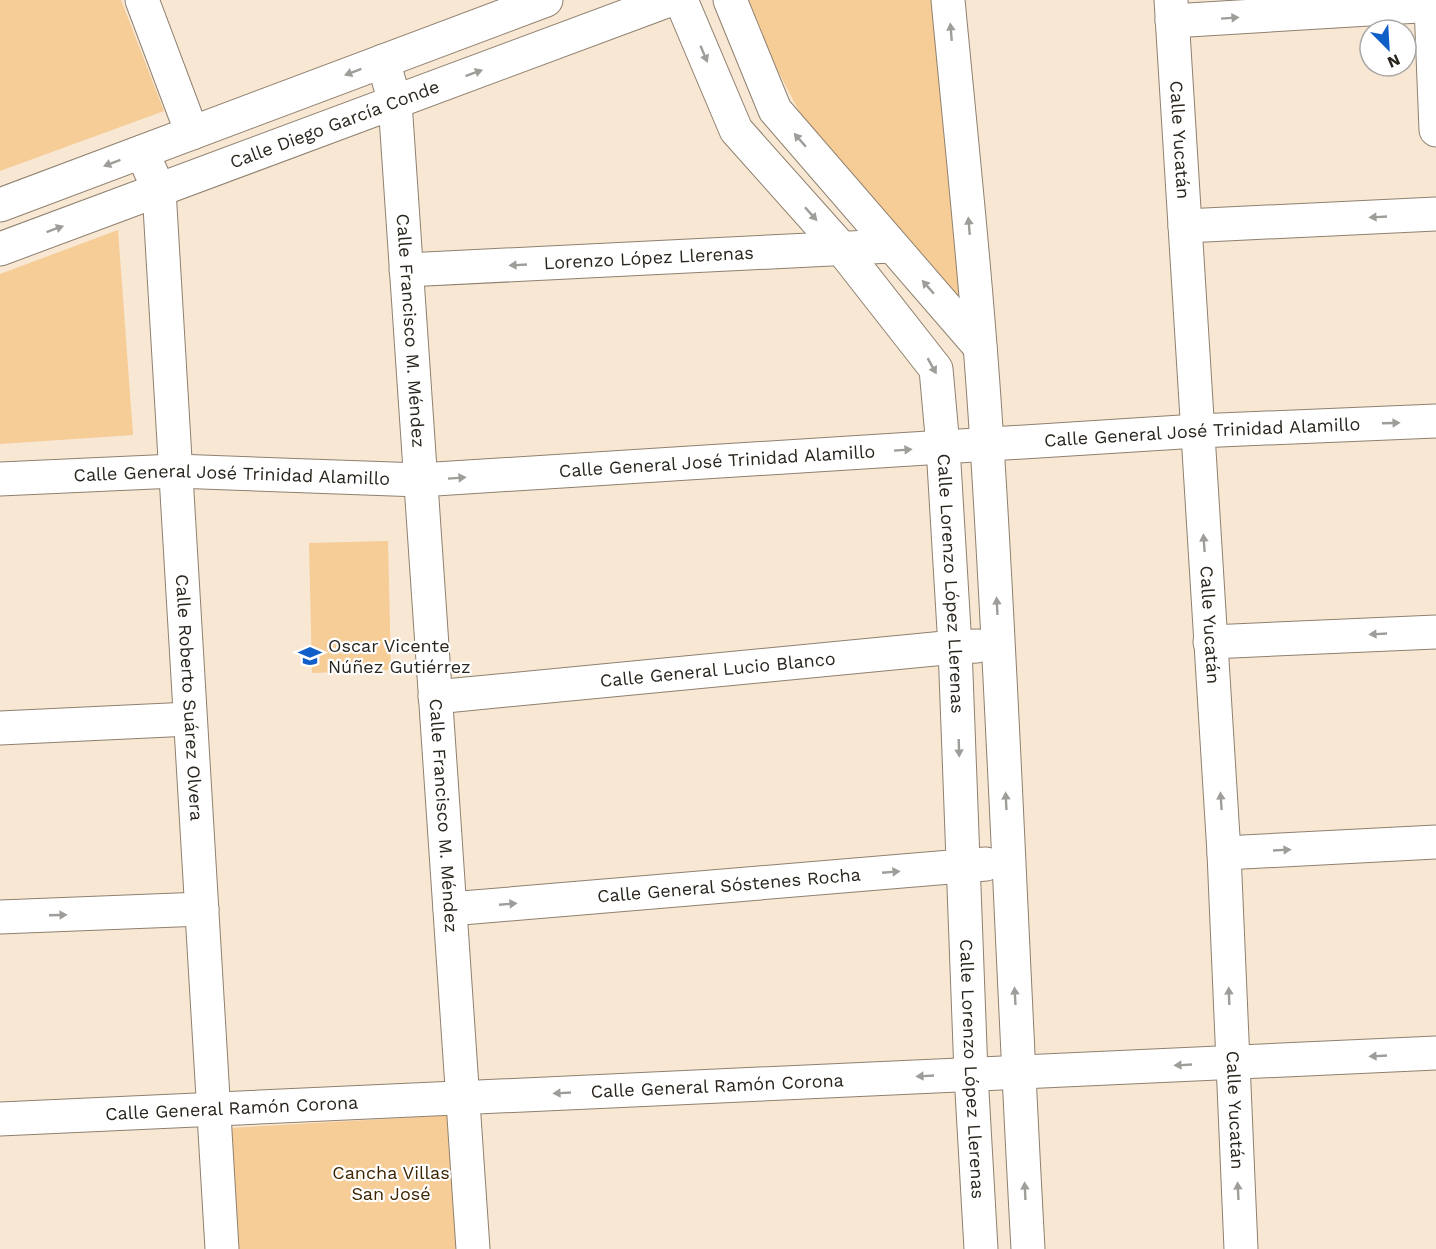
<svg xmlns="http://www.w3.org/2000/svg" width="1436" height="1249" font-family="'Work Sans',sans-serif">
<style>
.green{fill:#f6cc97}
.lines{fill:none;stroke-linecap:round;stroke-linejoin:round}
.minor-casing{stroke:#8f806f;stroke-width:35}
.minor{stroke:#fff;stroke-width:33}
.oneway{fill:#9f9d99}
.labels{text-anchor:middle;stroke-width:4.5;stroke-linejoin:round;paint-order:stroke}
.street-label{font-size:18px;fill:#2a251d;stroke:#fff}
.poi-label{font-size:18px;fill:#2a251d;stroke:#fff;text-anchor:start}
.park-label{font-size:18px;fill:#3e2500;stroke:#fff}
</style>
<rect width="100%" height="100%" fill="#f7e7d3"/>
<path class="green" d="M0,0H121L164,111L0,171Z
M748,0H933L961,304L803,119L778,71Z
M118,230L133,435L0,444V274Z
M388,541L391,670L312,673L309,543Z
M454,1115L462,1249H239L229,1128Z"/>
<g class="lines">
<g class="minor-casing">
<g id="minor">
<path d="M142,0L192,133"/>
<path id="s1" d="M681,0L736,130L842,249L936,369L943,447L955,647L971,1074L981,1249"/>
<path d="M730,0L775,110L980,347"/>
<path d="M948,0C962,148 978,296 987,445C1004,713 1013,981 1028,1249"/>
<path id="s2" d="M1171,0L1224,853L1241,1249"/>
<path d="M1431,5L1436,130"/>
<path d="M1172,21L1436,5"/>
<path id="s3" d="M383,61L395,102L473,1249"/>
<path id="s4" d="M142,152L159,190L222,1249"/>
<path d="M0,205L546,0"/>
<path d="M1185,226L1436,214"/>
<path id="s5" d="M0,249L669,0"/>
<path id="s6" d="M406,270L891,246"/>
<path id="s7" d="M0,479L175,471L420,480L1197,431L1436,421"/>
<path d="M1210,642L1436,632"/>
<path id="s8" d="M435,697L955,647L977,646"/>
<path d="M0,728L190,719"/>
<path d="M1224,853L1436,842"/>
<path id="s9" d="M450,909L986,864"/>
<path d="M0,917L202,909"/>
<path id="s10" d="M0,1119L1436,1053"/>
</g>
</g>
<use href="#minor" class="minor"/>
</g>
<defs><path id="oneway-solid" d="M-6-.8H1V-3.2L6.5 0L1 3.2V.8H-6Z" transform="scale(1.5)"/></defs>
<g class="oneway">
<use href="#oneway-solid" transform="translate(1230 18) rotate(-4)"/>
<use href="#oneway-solid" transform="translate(951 32) rotate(-95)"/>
<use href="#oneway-solid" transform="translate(704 54) rotate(67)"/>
<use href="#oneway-solid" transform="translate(353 72) rotate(159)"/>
<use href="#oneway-solid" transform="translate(474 73) rotate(-20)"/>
<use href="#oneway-solid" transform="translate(800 140) rotate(-131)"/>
<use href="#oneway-solid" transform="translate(112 163) rotate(159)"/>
<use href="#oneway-solid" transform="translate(811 214) rotate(48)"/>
<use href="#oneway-solid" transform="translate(1378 217) rotate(177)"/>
<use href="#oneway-solid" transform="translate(969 226) rotate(-95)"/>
<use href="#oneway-solid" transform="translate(55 229) rotate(-20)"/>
<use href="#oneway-solid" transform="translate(518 265) rotate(177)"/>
<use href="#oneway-solid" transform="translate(928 287) rotate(-131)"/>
<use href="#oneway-solid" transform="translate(932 366) rotate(61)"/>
<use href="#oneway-solid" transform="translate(1391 423) rotate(-2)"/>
<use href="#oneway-solid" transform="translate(903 450) rotate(-4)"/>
<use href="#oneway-solid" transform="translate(457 478) rotate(-4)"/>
<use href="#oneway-solid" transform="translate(1204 543) rotate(-94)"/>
<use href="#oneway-solid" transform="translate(997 606) rotate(-93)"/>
<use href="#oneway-solid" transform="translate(1378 634) rotate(177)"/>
<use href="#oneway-solid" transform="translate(959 748) rotate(88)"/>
<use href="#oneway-solid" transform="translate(1006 801) rotate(-93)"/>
<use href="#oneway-solid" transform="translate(1221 801) rotate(-94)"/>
<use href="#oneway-solid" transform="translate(1282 850) rotate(-3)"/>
<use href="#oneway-solid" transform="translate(891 872) rotate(-5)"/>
<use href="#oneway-solid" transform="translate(508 904) rotate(-5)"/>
<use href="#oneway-solid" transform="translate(58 915) rotate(-2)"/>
<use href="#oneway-solid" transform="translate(1015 996) rotate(-93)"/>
<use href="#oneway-solid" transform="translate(1229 996) rotate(-92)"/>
<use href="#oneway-solid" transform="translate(1378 1056) rotate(177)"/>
<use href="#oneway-solid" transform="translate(1183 1065) rotate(177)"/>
<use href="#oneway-solid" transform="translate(925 1076) rotate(177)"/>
<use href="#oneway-solid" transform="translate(562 1093) rotate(177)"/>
<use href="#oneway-solid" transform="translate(1025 1191) rotate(-93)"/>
<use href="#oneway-solid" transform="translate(1238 1191) rotate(-93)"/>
</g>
<defs>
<g id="school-bare" transform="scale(1.8)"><path d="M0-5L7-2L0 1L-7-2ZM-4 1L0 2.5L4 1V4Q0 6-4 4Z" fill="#105fc9" stroke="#fff" stroke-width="2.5" paint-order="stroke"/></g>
</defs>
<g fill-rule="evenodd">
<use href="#school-bare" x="310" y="656"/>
</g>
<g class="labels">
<g class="street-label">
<text dy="6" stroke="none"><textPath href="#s5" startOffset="357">Calle Diego García Conde</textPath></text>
<text dy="6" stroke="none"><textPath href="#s2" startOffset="140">Calle Yucatán</textPath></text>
<text dy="6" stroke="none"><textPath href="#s6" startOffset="243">Lorenzo López Llerenas</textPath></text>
<text dy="6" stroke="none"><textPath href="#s3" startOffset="272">Calle Francisco M. Méndez</textPath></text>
<text dy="6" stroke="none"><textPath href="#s7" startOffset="1204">Calle General José Trinidad Alamillo</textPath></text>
<text dy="6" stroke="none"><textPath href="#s7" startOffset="718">Calle General José Trinidad Alamillo</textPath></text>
<text dy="6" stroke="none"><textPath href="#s7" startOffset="232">Calle General José Trinidad Alamillo</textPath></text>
<text dy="6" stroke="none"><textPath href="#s1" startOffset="668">Calle Lorenzo López Llerenas</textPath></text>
<text dy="6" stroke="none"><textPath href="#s2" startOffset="626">Calle Yucatán</textPath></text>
<text dy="6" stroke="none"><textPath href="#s8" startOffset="284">Calle General Lucio Blanco</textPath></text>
<text dy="6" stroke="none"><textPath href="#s4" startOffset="550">Calle Roberto Suárez Olvera</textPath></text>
<text dy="6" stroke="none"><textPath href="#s3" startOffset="758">Calle Francisco M. Méndez</textPath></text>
<text dy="6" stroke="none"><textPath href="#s9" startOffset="280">Calle General Sóstenes Rocha</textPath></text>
<text dy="6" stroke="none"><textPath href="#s1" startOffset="1154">Calle Lorenzo López Llerenas</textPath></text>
<text dy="6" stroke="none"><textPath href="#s10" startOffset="718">Calle General Ramón Corona</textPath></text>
<text dy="6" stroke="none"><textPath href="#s10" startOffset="232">Calle General Ramón Corona</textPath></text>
<text dy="6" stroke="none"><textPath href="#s2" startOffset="1112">Calle Yucatán</textPath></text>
</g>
<g class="poi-label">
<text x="328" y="652">Oscar Vicente<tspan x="328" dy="21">Núñez Gutiérrez</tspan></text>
</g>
<g class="park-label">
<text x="391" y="1179">Cancha Villas<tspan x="391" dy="21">San José</tspan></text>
</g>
</g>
<g transform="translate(1388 48) rotate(156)"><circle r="28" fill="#ffffff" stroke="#aaa8a5" stroke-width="1.5"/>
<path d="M0-4.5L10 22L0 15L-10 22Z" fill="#105fc9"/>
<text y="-9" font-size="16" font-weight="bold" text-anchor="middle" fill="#2a251d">N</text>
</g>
</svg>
